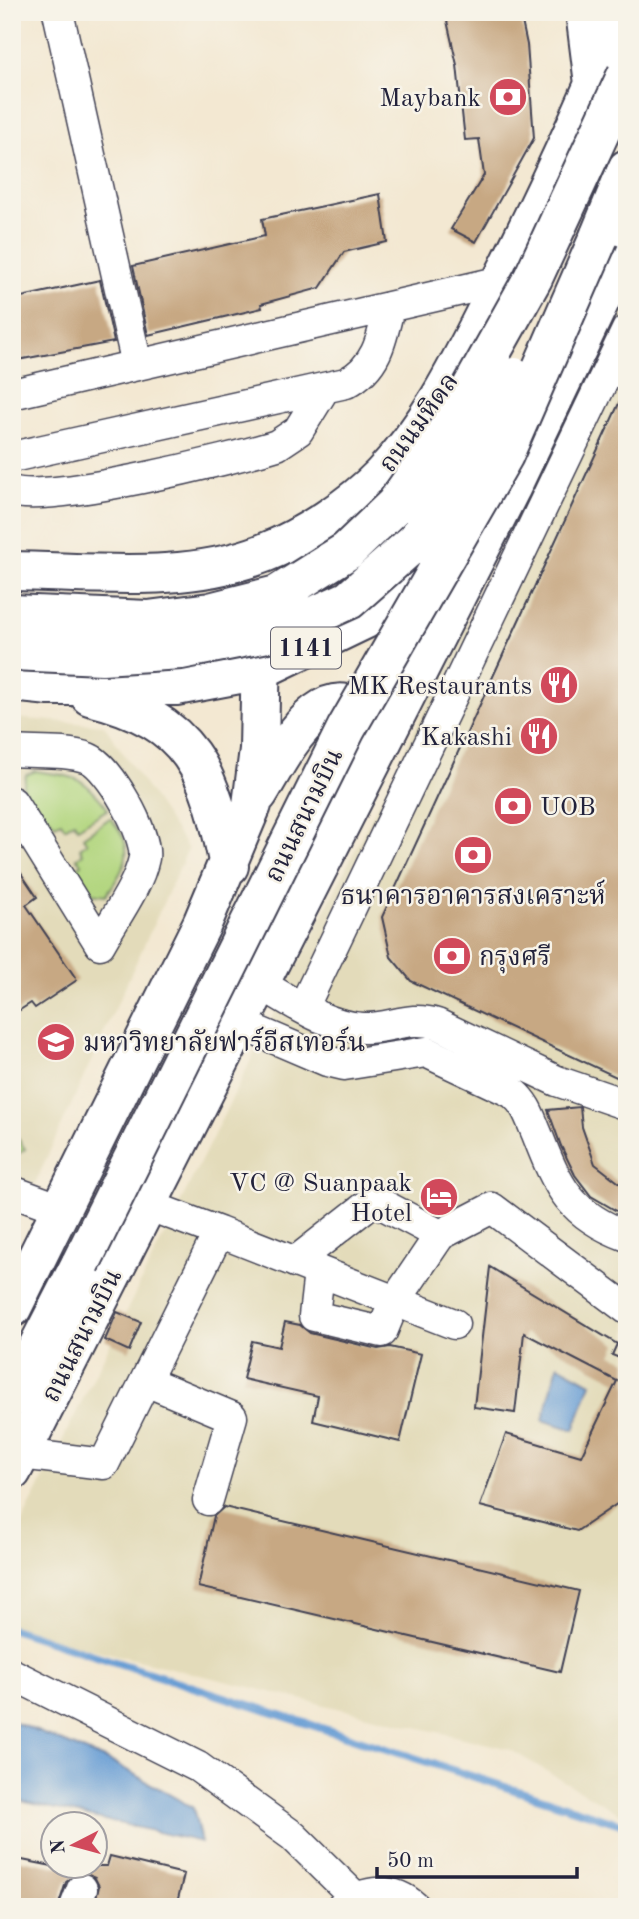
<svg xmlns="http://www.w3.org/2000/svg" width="639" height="1919" font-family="'Old Standard TT','Noto Serif Thai',serif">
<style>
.built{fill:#e3dbba}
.green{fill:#b2d67f;stroke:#6a7c5d;stroke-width:2}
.water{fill:#679dd4;stroke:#446088;stroke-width:2}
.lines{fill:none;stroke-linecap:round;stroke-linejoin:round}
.stream{stroke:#679dd4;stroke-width:8}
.building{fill:#c7a883}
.minor-casing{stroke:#414052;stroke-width:33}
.major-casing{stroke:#414052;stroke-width:42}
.minor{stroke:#fff;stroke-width:30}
.major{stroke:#fff;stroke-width:38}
.major-bridge-casing{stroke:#414052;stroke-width:42;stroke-linecap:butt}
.major-bridge{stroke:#fff;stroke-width:38}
.labels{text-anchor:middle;stroke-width:5;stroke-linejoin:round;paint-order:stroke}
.shield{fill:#f7f3e8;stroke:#62616f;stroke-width:2}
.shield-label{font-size:24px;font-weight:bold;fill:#22223b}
.poi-label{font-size:26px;fill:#22223b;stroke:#f7f3e8;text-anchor:end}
.street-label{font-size:26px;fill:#22223b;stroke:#f7f3e8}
</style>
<rect width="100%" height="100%" fill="#f7f3e8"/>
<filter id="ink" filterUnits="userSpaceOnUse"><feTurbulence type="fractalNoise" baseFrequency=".0143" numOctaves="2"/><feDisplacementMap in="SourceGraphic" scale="14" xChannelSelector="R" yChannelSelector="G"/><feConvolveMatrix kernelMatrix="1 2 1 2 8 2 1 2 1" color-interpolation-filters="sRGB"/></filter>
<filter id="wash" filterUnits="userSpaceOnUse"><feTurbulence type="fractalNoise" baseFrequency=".00686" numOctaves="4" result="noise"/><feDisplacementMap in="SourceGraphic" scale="28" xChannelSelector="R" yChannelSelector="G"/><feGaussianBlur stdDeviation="1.57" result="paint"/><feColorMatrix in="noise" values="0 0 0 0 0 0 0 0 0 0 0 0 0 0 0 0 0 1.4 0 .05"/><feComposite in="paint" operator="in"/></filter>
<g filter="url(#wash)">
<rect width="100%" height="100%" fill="#f3e8d2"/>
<path class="built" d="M627,276V1818L509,1749L12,1630V1542L529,499Z
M12,718L104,725L188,849L12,1234Z"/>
<path class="green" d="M35,771C76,777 82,775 108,809L78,828L74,822L65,828L61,822L55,825L50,819L43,822L23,788L26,775Z
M110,818C137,847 127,867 106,895L90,893L74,869L81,864L77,858L83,854L80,848L87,843L83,837Z
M12,1130L25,1149L12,1158Z"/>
<path class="water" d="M558,1365L591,1383L574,1430L543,1420Z
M12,1721L116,1764L193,1808L201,1842L12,1799Z"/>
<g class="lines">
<path class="stream" d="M12,1629L627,1826"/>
</g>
<g id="blocks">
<path class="building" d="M445,12H520L527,45L534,138L476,242L451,229L484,175L479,139L465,140L457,65Z
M380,194L387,242L344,252L320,288L261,304L262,308L148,335L133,266L265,236L262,219Z
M100,280L114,342L12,361V299Z
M627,386V1082L411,981L391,957L382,917Z
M12,860L37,897L26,905L77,980L35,1008L31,1003L12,1015Z
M580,1107L582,1127L595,1164L627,1189V1217L591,1196L575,1175L561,1146L548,1110Z
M490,1267L617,1344L612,1355L627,1361V1497L577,1531L480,1506L506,1434L581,1456L617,1381L524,1333L515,1413L474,1407Z
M117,1312L141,1322L129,1351L105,1340Z
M285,1322L300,1325L310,1333L378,1349L390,1347L421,1354L400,1442L313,1421L318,1396L243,1379L252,1341L279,1347Z
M224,1507L579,1591L560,1672L198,1587L214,1516Z
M110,1856L184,1874L176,1907H94L99,1886L95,1878L80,1872L66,1882L58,1907H12V1858L52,1866H107Z"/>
</g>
</g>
<g filter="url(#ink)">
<use href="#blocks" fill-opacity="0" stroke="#414052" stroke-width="2"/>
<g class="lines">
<g class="minor-casing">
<path id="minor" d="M58,12L137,365
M12,394L501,281
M12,457L346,383C377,367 382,339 389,307
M12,491C49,504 233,459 277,445L298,431L324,389
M12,751C35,753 66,750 88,758C109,766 148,835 144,858C138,887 114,918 100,944L12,802
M259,983C291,1001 324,1026 363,1028C391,1029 408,1015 437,1024L557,1081L627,1105
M303,1008L627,330
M238,1023L327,1061L344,1065L426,1052L513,1093C527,1105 530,1118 537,1134C558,1188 570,1215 627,1236
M12,1191L61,1209
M219,1232L454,1324
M440,1235L492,1208L627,1309
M295,1262L374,1200L440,1235L394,1303L382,1332L314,1316L319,1272
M146,1381L232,1417L208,1500
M21,1454L104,1464L219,1232L147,1205
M12,1674L198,1767L293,1836L355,1897
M75,1907L82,1889
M342,1907C365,1890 392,1886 415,1907"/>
</g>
<g class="major-casing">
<path id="major" d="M585,12L594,84
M599,237L627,169
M494,508L511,488L627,244
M12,571C95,572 185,584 264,553C303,538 353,505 382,475C434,421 465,352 499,286C544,196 587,106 624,12
M12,682L50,686H176L260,670L364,620L443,561
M90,696C193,721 210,771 229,866
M258,794C282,755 330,654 378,732
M12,1308L202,924L252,805L259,749L261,646
M12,1397L81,1263
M12,1471L511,488"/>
</g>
<use href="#minor" class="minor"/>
<use href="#major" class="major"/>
<g class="major-bridge-casing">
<path id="major-bridge" d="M12,614L148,620L210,612L277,595L347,551L395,505L449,428L533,278L627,74
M12,651L102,655L181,650L283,630L349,600L417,540L515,377
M81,1263L346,729L504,455L599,237"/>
</g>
<use href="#major-bridge" class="major-bridge"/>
</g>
</g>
<defs>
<g id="bank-disc" transform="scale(2.0125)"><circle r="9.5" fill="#d1495b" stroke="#f7f3e8"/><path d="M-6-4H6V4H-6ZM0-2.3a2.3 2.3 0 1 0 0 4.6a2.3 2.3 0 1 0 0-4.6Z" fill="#fff"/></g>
<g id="restaurant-disc" transform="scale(2.0125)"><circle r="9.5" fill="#d1495b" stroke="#f7f3e8"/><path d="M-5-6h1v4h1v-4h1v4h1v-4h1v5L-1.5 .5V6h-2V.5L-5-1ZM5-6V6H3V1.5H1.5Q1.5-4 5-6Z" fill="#fff"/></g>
<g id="university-disc" transform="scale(2.0125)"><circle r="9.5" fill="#d1495b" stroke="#f7f3e8"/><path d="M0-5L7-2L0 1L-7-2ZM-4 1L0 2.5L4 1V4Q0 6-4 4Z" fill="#fff"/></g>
<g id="hotel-disc" transform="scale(2.0125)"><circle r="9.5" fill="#d1495b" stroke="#f7f3e8"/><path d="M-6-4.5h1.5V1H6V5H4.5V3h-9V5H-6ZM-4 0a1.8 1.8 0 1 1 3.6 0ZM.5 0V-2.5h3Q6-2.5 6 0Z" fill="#fff"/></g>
</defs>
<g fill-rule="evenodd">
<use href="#bank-disc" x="508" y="97"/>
<use href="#restaurant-disc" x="559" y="685"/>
<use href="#restaurant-disc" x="539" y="736"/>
<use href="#bank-disc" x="513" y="806"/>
<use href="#bank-disc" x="473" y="855"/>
<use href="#bank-disc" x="452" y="956"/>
<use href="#university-disc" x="56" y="1042"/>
<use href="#hotel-disc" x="439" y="1197"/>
</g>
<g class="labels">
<rect class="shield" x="271" y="627.5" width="70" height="41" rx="5"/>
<g class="shield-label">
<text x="306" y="656">1141</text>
</g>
<g class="poi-label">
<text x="481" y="106">Maybank</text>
<text x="532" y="694">MK Restaurants</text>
<text x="512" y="745">Kakashi</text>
<text x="540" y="815" text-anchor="start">UOB</text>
<text x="473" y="904" text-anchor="middle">ธนาคารอาคารสงเคราะห์</text>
<text x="479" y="965" text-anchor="start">กรุงศรี</text>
<text x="83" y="1051" text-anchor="start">มหาวิทยาลัยฟาร์อีสเทอร์น</text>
<text x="412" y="1191">VC @ Suanpaak<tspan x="412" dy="30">Hotel</tspan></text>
</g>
<g class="street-label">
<text transform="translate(418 422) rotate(-54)" y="9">ถนนมหิดล</text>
<text transform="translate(303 815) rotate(-64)" y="9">ถนนสนามบิน</text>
<text transform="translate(81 1335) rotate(-63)" y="9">ถนนสนามบิน</text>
</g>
</g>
<rect width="639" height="1919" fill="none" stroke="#f7f3e8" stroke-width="42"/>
<g transform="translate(74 1845) rotate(264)"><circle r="33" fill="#f7f3e8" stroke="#a29fa3" stroke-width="2"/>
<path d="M0-5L12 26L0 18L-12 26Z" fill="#d1495b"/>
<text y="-10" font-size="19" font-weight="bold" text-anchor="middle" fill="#22223b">N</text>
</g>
<path d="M377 1867v10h200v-10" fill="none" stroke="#22223b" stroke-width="3.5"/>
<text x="387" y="1867" font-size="21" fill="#22223b" stroke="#f7f3e8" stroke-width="5" paint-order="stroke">50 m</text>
</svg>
